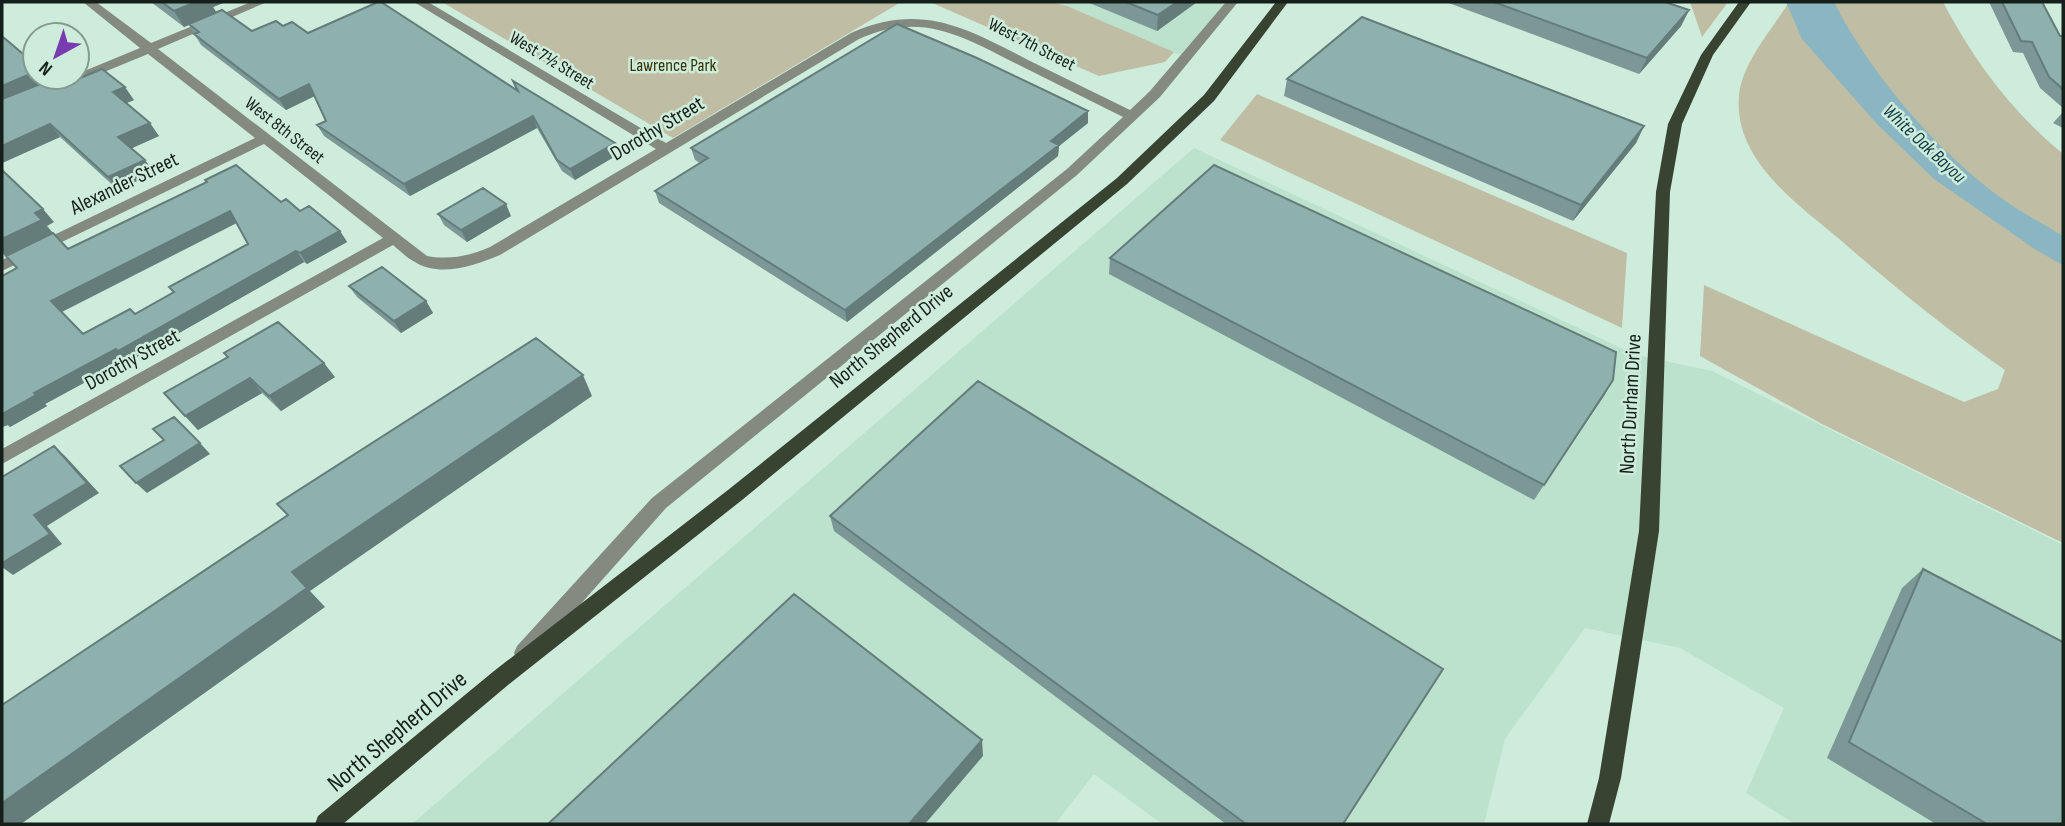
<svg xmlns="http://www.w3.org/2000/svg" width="2065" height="826" font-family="'Sofia Sans Condensed',sans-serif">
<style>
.built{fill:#bce1cc}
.green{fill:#bfbda3}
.water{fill:#8ab5c2}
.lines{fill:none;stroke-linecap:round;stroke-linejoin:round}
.street{fill:#848a80;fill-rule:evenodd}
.primary{fill:#394332;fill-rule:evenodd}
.wall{fill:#7b9896;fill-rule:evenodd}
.shaded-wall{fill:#647c7a}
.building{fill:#8fb1ae;stroke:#647c7a;stroke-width:2;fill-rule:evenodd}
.labels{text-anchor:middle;stroke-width:5;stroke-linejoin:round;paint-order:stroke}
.far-street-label{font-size:18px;fill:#16201b;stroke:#ceecdb}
.far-park-label{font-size:18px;fill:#373303;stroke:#ceecdb}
.far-water-label{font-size:19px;font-style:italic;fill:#103843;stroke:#ceecdb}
.street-label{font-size:21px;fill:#16201b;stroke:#ceecdb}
.near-street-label{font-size:24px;fill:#16201b;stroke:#ceecdb}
</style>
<rect width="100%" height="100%" fill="#ceecdb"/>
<path class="built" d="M1050,2H1227L1180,55L1067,6Z
M1194,148L1636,355L1712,371L2063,545V824H1795L1746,793L1784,708L1680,648L1585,628L1505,739L1484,824H1162L1094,774L1055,824H412Z"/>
<path class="green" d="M442,2H901L673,138Z
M930,2H1050L1067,6L1174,52L1165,62L1099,76Z
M1690,2H1728L1702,37Z
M1789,2H1943C1974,61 2012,112 2063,154V543L1822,424L1700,356L1704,285L1964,402L1998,389L2005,370C1946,329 1892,285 1838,238C1795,202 1733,159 1739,95C1743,61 1772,30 1789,2Z
M1257,94L1627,253L1622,328L1220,140Z"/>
<path class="water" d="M1786,2H1834C1871,75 1937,152 2004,200C2022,213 2044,224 2063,236V265L2036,250L1934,179L1877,124L1802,39Z"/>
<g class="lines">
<path class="street" d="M83,2H96L151,43L251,2H267L158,49L427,256C450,260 469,256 490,247L656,149L414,2H428L666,143L851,33C921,2 966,28 1028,60C1062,77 1096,93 1130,110L1150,91L1226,2H1238L1160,97L1077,175L666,508L531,660L524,662L517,660L514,653L517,646L652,498L1067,169L1123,117C1089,100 1055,83 1021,66C965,38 923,10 859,39L500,255C476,265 440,278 415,262C407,258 400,251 393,245L2,464V449L383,238L264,144L2,271V260L255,138L148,54L2,114V105L70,77H77V74L140,48Z"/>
<path class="primary" d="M1276,2H1288L1214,101L1127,184L742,500L508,685L343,824H315L318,816L494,671L728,490L1117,178L1204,95Z
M1739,2H1751L1713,55L1682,124L1670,192L1659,531L1621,778L1609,824H1587L1599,778L1639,531L1656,192L1668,124L1701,55Z"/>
</g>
<path class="wall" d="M151,2H222L223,3L213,7L216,13L252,31L283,26L516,90L513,81L619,154L575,180L562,171L537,128L410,196L324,136L317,125L326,121L314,96L286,110L201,45L189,25L184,27Z
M1087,2H1197L1157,31Z
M1446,2H1665L1689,10L1681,26L1639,74Z
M1989,2H2042L2060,36H2063V108L2040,88L2023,53L2013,52Z
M2,38L35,77H47L50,81L61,86L134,100L126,103L159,136L131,148L145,160L154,173L118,190L60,137L2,163Z
M1287,79L1644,126L1636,143L1573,221L1284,96Z
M2063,112V128L2053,123Z
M1088,123L1059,146L1058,156L847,322L659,203L655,191L700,163L695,160L691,148Z
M205,180L281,202L340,231L347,242L307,264L304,262L128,362L126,360L45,404L47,406L10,427L8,425L2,427V276L68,249L206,183ZM237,223L248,244L169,287L174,293L135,314L83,334L62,312Z
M438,214L511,216L467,242L444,225Z
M1110,258L1613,380L1534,500L1109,274Z
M349,286L426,301L433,313L401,333L357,297Z
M224,353L335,377L281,411L262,393L198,430L164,393L227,357Z
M830,516L1344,824H1226L834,531Z
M1923,569L2063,824H1936L1827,758L1902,588Z"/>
<path class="shaded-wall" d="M196,2H222L223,3L213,7L217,13L184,27L174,11Z
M1177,2H1197L1157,31L1158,15Z
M1689,10L1681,26L1639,74L1647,58Z
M35,72V77H47L51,82L2,102V86Z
M309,84L315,96L286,110L279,99Z
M125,87L134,100L122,105L113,92Z
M1088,111V123L1059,146L1058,156L847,322L845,310Z
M533,116L537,128L410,196L404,184Z
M150,123L159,136L128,150L118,137Z
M50,124L60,137L2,163V146Z
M1644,126L1636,143L1573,221L1581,205Z
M615,143L619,154L575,180L570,169Z
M145,160L154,173L118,190L108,177Z
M506,204L511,216L467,242L461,230Z
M43,209L54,222L47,226L53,233L5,256L2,252V239L35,213Z
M230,211L238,222L61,312L51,301Z
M340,231L347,242L307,264L300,253Z
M296,251L304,262L128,362L118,351Z
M426,301L433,313L401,333L394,321Z
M116,349L126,360L45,404L47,406L10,427L8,425L2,427V414L34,393Z
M324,363L335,377L281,411L269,396Z
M583,375L592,396L310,591L325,607L21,824H2V803L292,572Z
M250,378L262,393L198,430L185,416Z
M1613,380L1604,396L1534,500L1544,485Z
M200,443L210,454L147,493L136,483Z
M54,446L66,457L99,493L47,526L62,544L13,575L2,567V563L34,515Z
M982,740L983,756L925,824H909Z"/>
<path class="building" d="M162,2H196L174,11Z
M378,2H381L518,91L513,81L615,143L570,169L557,160L533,116L404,184L317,125L326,121L309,84L279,99L194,34L199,32L189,24L222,10L252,31L276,21L283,26L292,22L308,33Z
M1126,2H1177L1158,15Z
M1494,2H1665L1689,10L1647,58Z
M2002,2H2042L2060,36H2063V89L2049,77L2032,42L2021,41Z
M1362,17L1644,126L1581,205L1287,79Z
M897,24L977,58L1088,111L1051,141L1059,145L845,310L655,191L708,158L691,148Z
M3,37L35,64V72L2,86V38Z
M102,69L125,87L113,92L150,123L118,137L145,160L108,177L50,124L2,146V99L53,79L61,86Z
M236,165L281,202L286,199L300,211L309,206L340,231L300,253L296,251L118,351L116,349L34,393L36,395L2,414V276L17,268L6,256L53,233L68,249L207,182L205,180ZM230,211L248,244L169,287L174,292L135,314L130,309L83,334L51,301Z
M1214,165L1616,352L1613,380L1544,485L1110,258Z
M2,170L43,209L35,213L42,220L2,239Z
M483,188L506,204L461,230L438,214Z
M382,267L426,301L394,321L349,286Z
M278,322L324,363L269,396L250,378L185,416L164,393L228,357L224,353Z
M536,338L583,375L292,572L307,588L2,803V705L288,515L277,504Z
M978,381L1443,669L1343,824H1246L830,516Z
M174,417L200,443L136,483L120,466L164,440L153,429Z
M54,446L87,483L34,515L50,534L2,563V477Z
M1923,569L2063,642V824H1987L1849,742Z
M794,594L982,740L909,824H548Z"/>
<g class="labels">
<g class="far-street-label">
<text transform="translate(1032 44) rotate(27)" y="6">West 7th Street</text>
<text transform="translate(552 60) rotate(31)" y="6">West 7½ Street</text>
<text transform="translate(285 130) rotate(38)" y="6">West 8th Street</text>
</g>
<g class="far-park-label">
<text x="673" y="71">Lawrence Park</text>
</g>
<g class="far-water-label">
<text transform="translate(1925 143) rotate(43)" y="7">White Oak Bayou</text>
</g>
<g class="street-label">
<text transform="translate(657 128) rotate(-31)" y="7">Dorothy Street</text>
<text transform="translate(124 183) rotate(-26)" y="7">Alexander Street</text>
<text transform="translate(891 336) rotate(-39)" y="7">North Shepherd Drive</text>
<text transform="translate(132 359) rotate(-29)" y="7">Dorothy Street</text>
<text transform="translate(1630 404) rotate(-87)" y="7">North Durham Drive</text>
</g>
<g class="near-street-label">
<text transform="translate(397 731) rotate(-40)" y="8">North Shepherd Drive</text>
</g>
</g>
<rect width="2065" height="826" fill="none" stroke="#16201b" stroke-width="7"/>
<g transform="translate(56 56) rotate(220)"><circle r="33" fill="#ceecdb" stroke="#849a8e" stroke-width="2"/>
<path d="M0-5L12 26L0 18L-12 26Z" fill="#783bb0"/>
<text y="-10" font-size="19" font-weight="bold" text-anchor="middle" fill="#16201b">N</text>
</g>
</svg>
